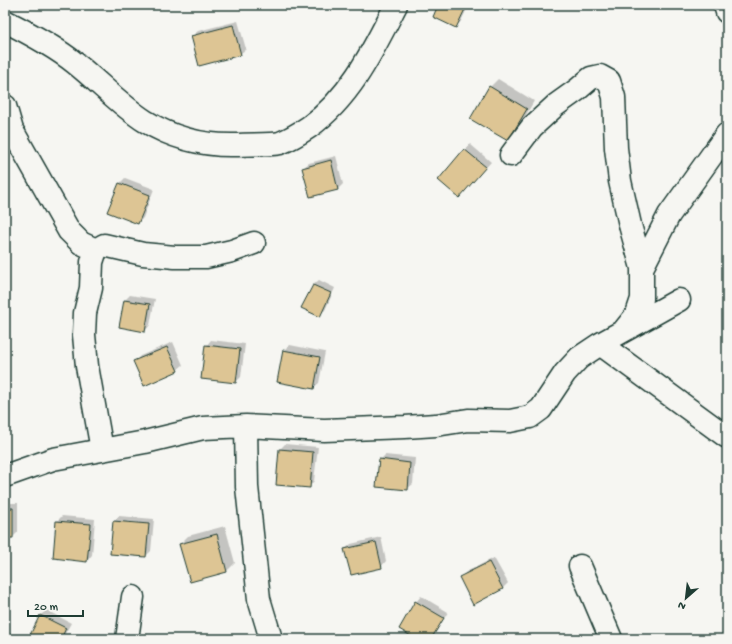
<svg xmlns="http://www.w3.org/2000/svg" width="732" height="644" font-family="'Gochi Hand',sans-serif">
<style>
.shadow{fill:#0003}
.building{fill:#ddc594;stroke:#1f3d34}
.lines{fill:none;stroke-linecap:round;stroke-linejoin:round}
.minor-casing{stroke:#1f3d34;stroke-width:25}
.minor{stroke:#f6f6f2;stroke-width:22}
</style>
<rect width="100%" height="100%" fill="#f6f6f2"/>
<filter id="ink" filterUnits="userSpaceOnUse"><feTurbulence type="fractalNoise" baseFrequency=".025" numOctaves="2"/><feDisplacementMap in="SourceGraphic" scale="8" xChannelSelector="R" yChannelSelector="G"/><feConvolveMatrix kernelMatrix="1 2 1 2 8 2 1 2 1" color-interpolation-filters="sRGB"/></filter>
<g filter="url(#ink)">
<path class="shadow" d="M439,5H469L461,21L456,27Z
M238,21L246,49L240,54L192,36L198,31Z
M498,79L534,101L516,132L508,140L490,87Z
M470,144L491,162L459,197L439,180Z
M336,156L343,184L338,189L311,196L303,168L309,163Z
M125,178L154,189L143,218L138,223L120,183Z
M319,280L335,288L325,310L319,315L313,285Z
M130,295L155,299L150,325L145,331L125,300Z
M211,340L245,344L241,377L236,382L202,379L206,346Z
M173,342L183,365L177,370L135,362L140,356Z
M290,345L325,352L319,383L313,388L284,351Z
M285,444L318,447L314,481L309,487L280,449Z
M385,455L415,458L413,484L407,489L380,460Z
M5,503H18V532L13,537H5Z
M62,516L95,519L92,555L87,561L57,521Z
M119,516L154,519L151,551L146,556L114,521Z
M225,526L235,563L227,571L180,544L188,536Z
M381,537L386,561L381,567L345,549L351,544Z
M494,558L508,583L503,588L461,578L466,572Z
M421,596L448,612L432,639H418L416,602Z
M46,610L71,623L62,639H29L41,615Z"/>
<path class="building" d="M438,5H467L456,28L433,17Z
M233,25L241,55L199,66L191,36Z
M489,86L527,109L508,141L470,119Z
M464,149L486,167L459,198L438,180Z
M331,160L338,190L310,197L302,168Z
M119,183L150,195L138,224L107,212Z
M313,285L331,293L320,317L301,308Z
M124,300L150,304L145,332L119,327Z
M205,345L240,349L236,383L201,379Z
M167,347L178,371L144,386L133,361Z
M283,350L320,357L314,389L277,382Z
M279,449L313,452L310,488L276,485Z
M379,459L410,463L408,490L376,487Z
M5,508H13V538H5Z
M56,521L91,524L87,562L53,558Z
M113,521L149,524L146,557L110,554Z
M217,534L227,572L190,582L179,544Z
M376,542L382,568L351,575L344,549Z
M489,562L503,589L473,605L459,577Z
M415,601L444,618L431,639H416L399,629Z
M40,615L66,628L61,639H28Z"/>
<g class="lines">
<g class="minor-casing">
<path id="minor" d="M725,5L727,12
M5,21C29,33 54,46 75,63C99,82 120,105 145,121C174,139 204,146 237,145C247,144 272,145 280,143C290,139 300,133 309,127C351,97 373,50 396,5
M5,106L12,130L69,231L81,243L96,250
M511,155L532,127L556,105L577,90L591,78L600,76L609,81L614,97L616,148L620,181L630,225L642,268V299L637,314L625,329
M642,268L669,215L727,134
M600,344L727,437
M246,426L247,487L259,599L271,639
M102,450L87,366L84,335L85,313L91,288L92,262L96,250L104,245L143,254L175,257H206L232,251L254,243
M5,476L53,459L145,442L203,428L246,426L324,430L405,427L436,425L468,420L510,421L530,417L541,409L565,373L579,358L600,344L679,300
M580,566L611,639
M127,639L133,597"/>
</g>
<use href="#minor" class="minor"/>
</g>
</g>
<rect width="732" height="644" fill="none" stroke="#f6f6f2" stroke-width="20"/>
<rect x="10" y="10" width="712" height="624" fill="none" stroke="#1f3d34" stroke-width="1.5" filter="url(#ink)"/>
<g transform="translate(686 598) rotate(208)" stroke="#f6f6f2" stroke-width="3" paint-order="stroke">
<path d="M0-3L7 15L0 10L-7 15Z" fill="#1f3d34"/>
<text y="-6" font-size="11" font-weight="bold" text-anchor="middle" fill="#1f3d34">N</text>
</g>
<path d="M28 610v6h55v-6" fill="none" stroke="#1f3d34" stroke-width="2"/>
<text x="34" y="610" font-size="12" fill="#1f3d34" stroke="#f6f6f2" stroke-width="3" paint-order="stroke">20 m</text>
</svg>
